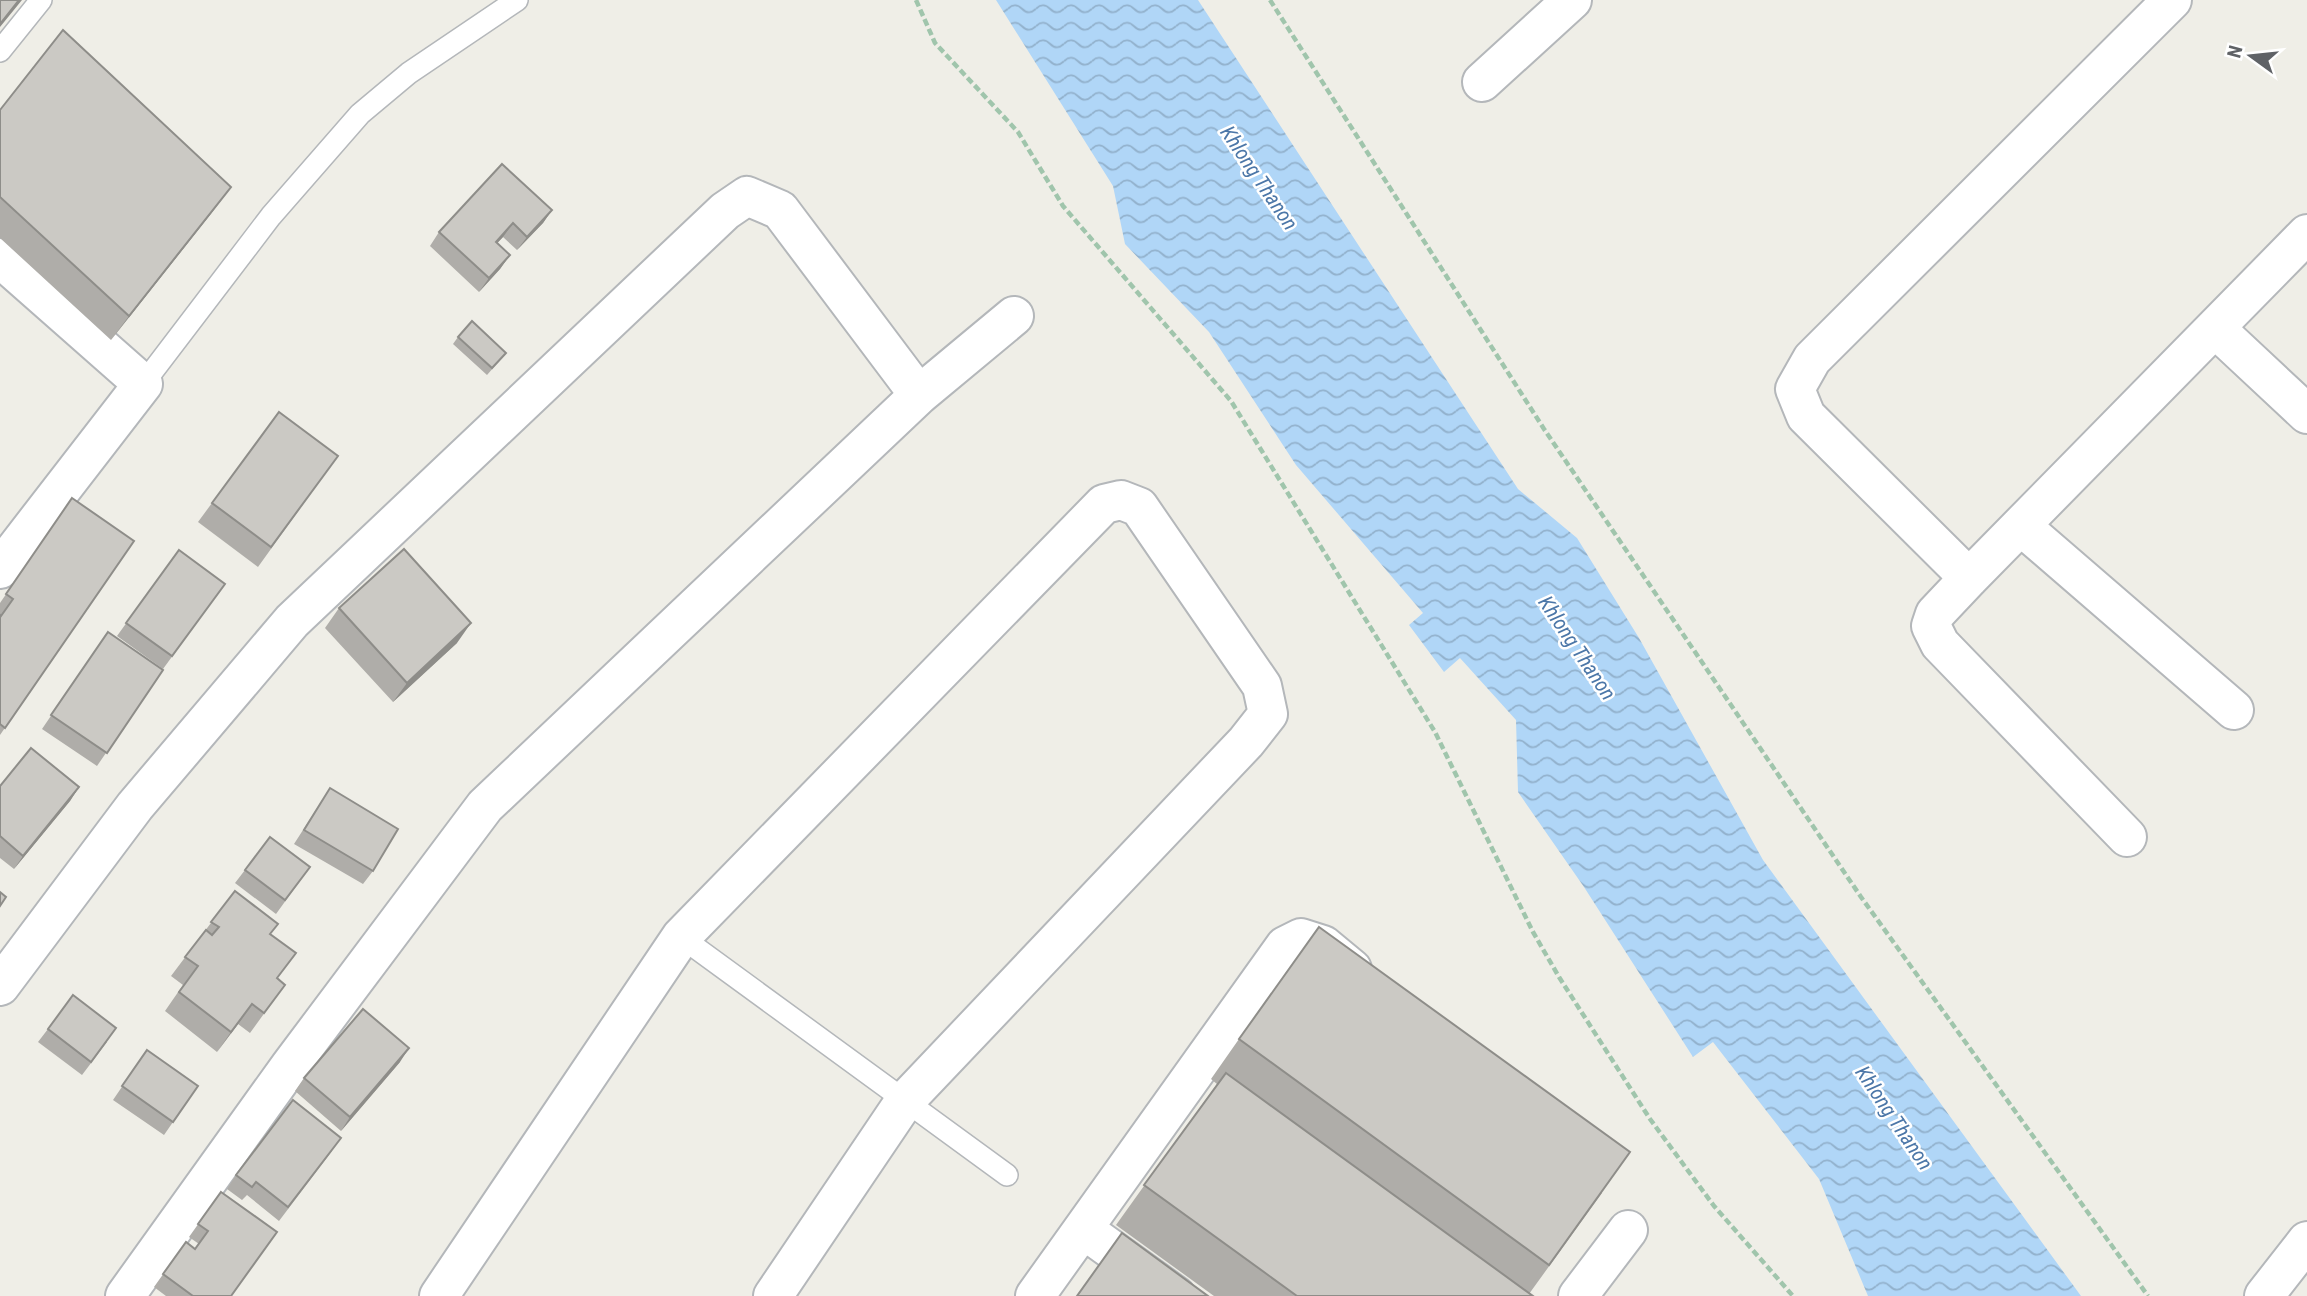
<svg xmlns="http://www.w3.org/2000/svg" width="2307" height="1296" font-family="'Roboto Condensed',sans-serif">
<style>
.water{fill:url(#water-waves)}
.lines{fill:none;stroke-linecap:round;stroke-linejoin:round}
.service-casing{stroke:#b4b7ba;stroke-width:24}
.minor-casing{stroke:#b4b7ba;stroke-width:42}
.path{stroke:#a0c5ac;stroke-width:4.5;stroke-dasharray:7 3.5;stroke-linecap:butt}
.service{stroke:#fff;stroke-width:21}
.minor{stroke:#fff;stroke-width:38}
.wall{fill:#afada9}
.shaded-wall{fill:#8e8d89}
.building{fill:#cbc9c4;stroke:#8e8d89;stroke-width:2}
.labels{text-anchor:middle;stroke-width:5;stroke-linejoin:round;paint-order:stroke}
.water-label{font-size:21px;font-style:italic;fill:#4c77a8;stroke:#fff}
</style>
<defs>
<pattern id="water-waves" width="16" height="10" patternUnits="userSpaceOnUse" patternTransform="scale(1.75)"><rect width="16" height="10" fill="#b0d6f7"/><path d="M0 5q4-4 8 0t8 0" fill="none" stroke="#92b1cc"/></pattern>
</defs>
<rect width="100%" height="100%" fill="#efeee7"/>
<path class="water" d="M996,0H1198L1518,489L1577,538L1639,638L1763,860L2081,1296H1868L1819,1179L1713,1042L1693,1057L1584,887L1518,792L1516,720L1460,658L1444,672L1409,625L1423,613L1296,465L1209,332L1125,244L1113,186Z"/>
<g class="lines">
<g class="service-casing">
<path id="service" d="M0,51L41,0
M143,384L271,216L360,114L409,73L517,0
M681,937L1007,1175"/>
</g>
<g class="minor-casing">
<path id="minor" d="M1482,82L1572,0
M0,258L143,384L0,569
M2216,329L2307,414
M2021,526L2234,710
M1969,578L1806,416L1795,389L1812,359L2172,0
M2127,837L1940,644L1931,626L1935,614L1969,578L2307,234
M0,986L135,806L292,621L725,211L747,196L780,210L919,395
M1083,1229L1176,1296
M125,1296L290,1066L485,806L919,395L1014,316
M439,1296L681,937L1104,504L1121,500L1139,507L1262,686L1268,714L1246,742L904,1102L773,1296
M1035,1296L1285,946L1301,938L1323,945L1352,969
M1578,1296L1628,1230
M2264,1296L2307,1241"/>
</g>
<path class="path" d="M916,0L935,43L1018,132L1063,206L1231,401L1435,732L1533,932L1559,977L1650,1119L1714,1206L1793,1296
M1270,0L1544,429L1861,897L2148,1296"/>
<use href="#service" class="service"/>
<use href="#minor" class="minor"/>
</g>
<path class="wall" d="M0,110L213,211L111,340L0,238Z
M552,210L543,223L517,250L503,237L497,243L510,255L500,269L479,292L430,246L439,232Z
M458,337L501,359L487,375L453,344Z
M324,475L258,567L198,522L212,503Z
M72,498L134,541L0,735V603Z
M179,550L225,584L163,669L117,636Z
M339,608L457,643L393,702L325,628Z
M108,632L163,670L97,766L42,729Z
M0,786L79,787L70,801L14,869L0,858Z
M330,788L373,871L363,884L294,844Z
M310,867L276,914L235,883L245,870Z
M235,891L271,934L278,979L271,1004L250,1033L238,1024L217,1052L165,1011L183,985L171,976Z
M48,1029L107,1042L82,1075L38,1042Z
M1239,1039L1602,1193L1529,1294L1533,1296H1214L1116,1225L1217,1084L1211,1079Z
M147,1050L198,1086L164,1135L113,1100Z
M400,1062L341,1131L295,1091L304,1078Z
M332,1151L279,1221L247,1195L242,1200L227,1189L236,1175Z
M221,1192L231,1296H166L154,1287L186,1242L195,1249L199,1244L189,1237Z"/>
<path class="shaded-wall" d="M19,0H22L0,27V24Z
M231,187L213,211L111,340L129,316Z
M552,210L543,223L517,250L527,237Z
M513,223L503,237L486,255L496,242Z
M510,255L500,269L479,292L489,278Z
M471,623L457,643L393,702L407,683Z
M79,787L70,801L14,869L23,856Z
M252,1004L238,1024L217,1052L231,1032Z
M409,1048L400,1062L341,1131L350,1117Z"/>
<path class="building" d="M0,0H19L0,24Z
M63,30L231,187L129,316L0,197V110Z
M502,164L552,210L527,237L513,223L496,242L510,255L489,278L439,232Z
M472,321L506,353L492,368L458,337Z
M279,412L338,456L271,547L212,503Z
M72,498L134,541L5,728L0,724V615L1,616L13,599L6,594Z
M404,549L471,623L407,683L339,608Z
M179,550L225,584L172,656L126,623Z
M108,632L163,670L107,753L51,715Z
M31,748L79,787L23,856L0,836V786Z
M330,788L398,829L373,871L304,830Z
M270,837L310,867L285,900L245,870Z
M235,891L278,924L270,934L296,953L277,978L285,985L264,1013L252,1004L231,1032L179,992L198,966L185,957L206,930L212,935L219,927L211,922Z
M0,892L6,897L0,906Z
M1319,927L1630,1152L1549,1265L1239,1039Z
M73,995L116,1028L91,1062L48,1029Z
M363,1009L409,1048L350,1117L304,1078Z
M147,1050L198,1086L173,1122L122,1086Z
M1226,1073L1533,1296H1297L1144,1185Z
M293,1100L341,1138L288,1207L256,1182L252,1187L236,1175Z
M221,1192L277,1232L231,1296H193L163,1274L186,1242L195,1249L208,1231L198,1224Z
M1122,1233L1208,1296H1077Z"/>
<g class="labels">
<g class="water-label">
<text transform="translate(1259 178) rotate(56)" y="7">Khlong Thanon</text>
<text transform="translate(1577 648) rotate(56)" y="7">Khlong Thanon</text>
<text transform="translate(1894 1118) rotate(56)" y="7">Khlong Thanon</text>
</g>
</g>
<g transform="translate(2251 56) rotate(285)" stroke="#ffffff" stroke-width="5" paint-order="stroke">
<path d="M0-5L12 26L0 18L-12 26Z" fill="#5f6266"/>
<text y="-10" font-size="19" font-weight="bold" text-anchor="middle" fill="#5f6266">N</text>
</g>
</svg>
